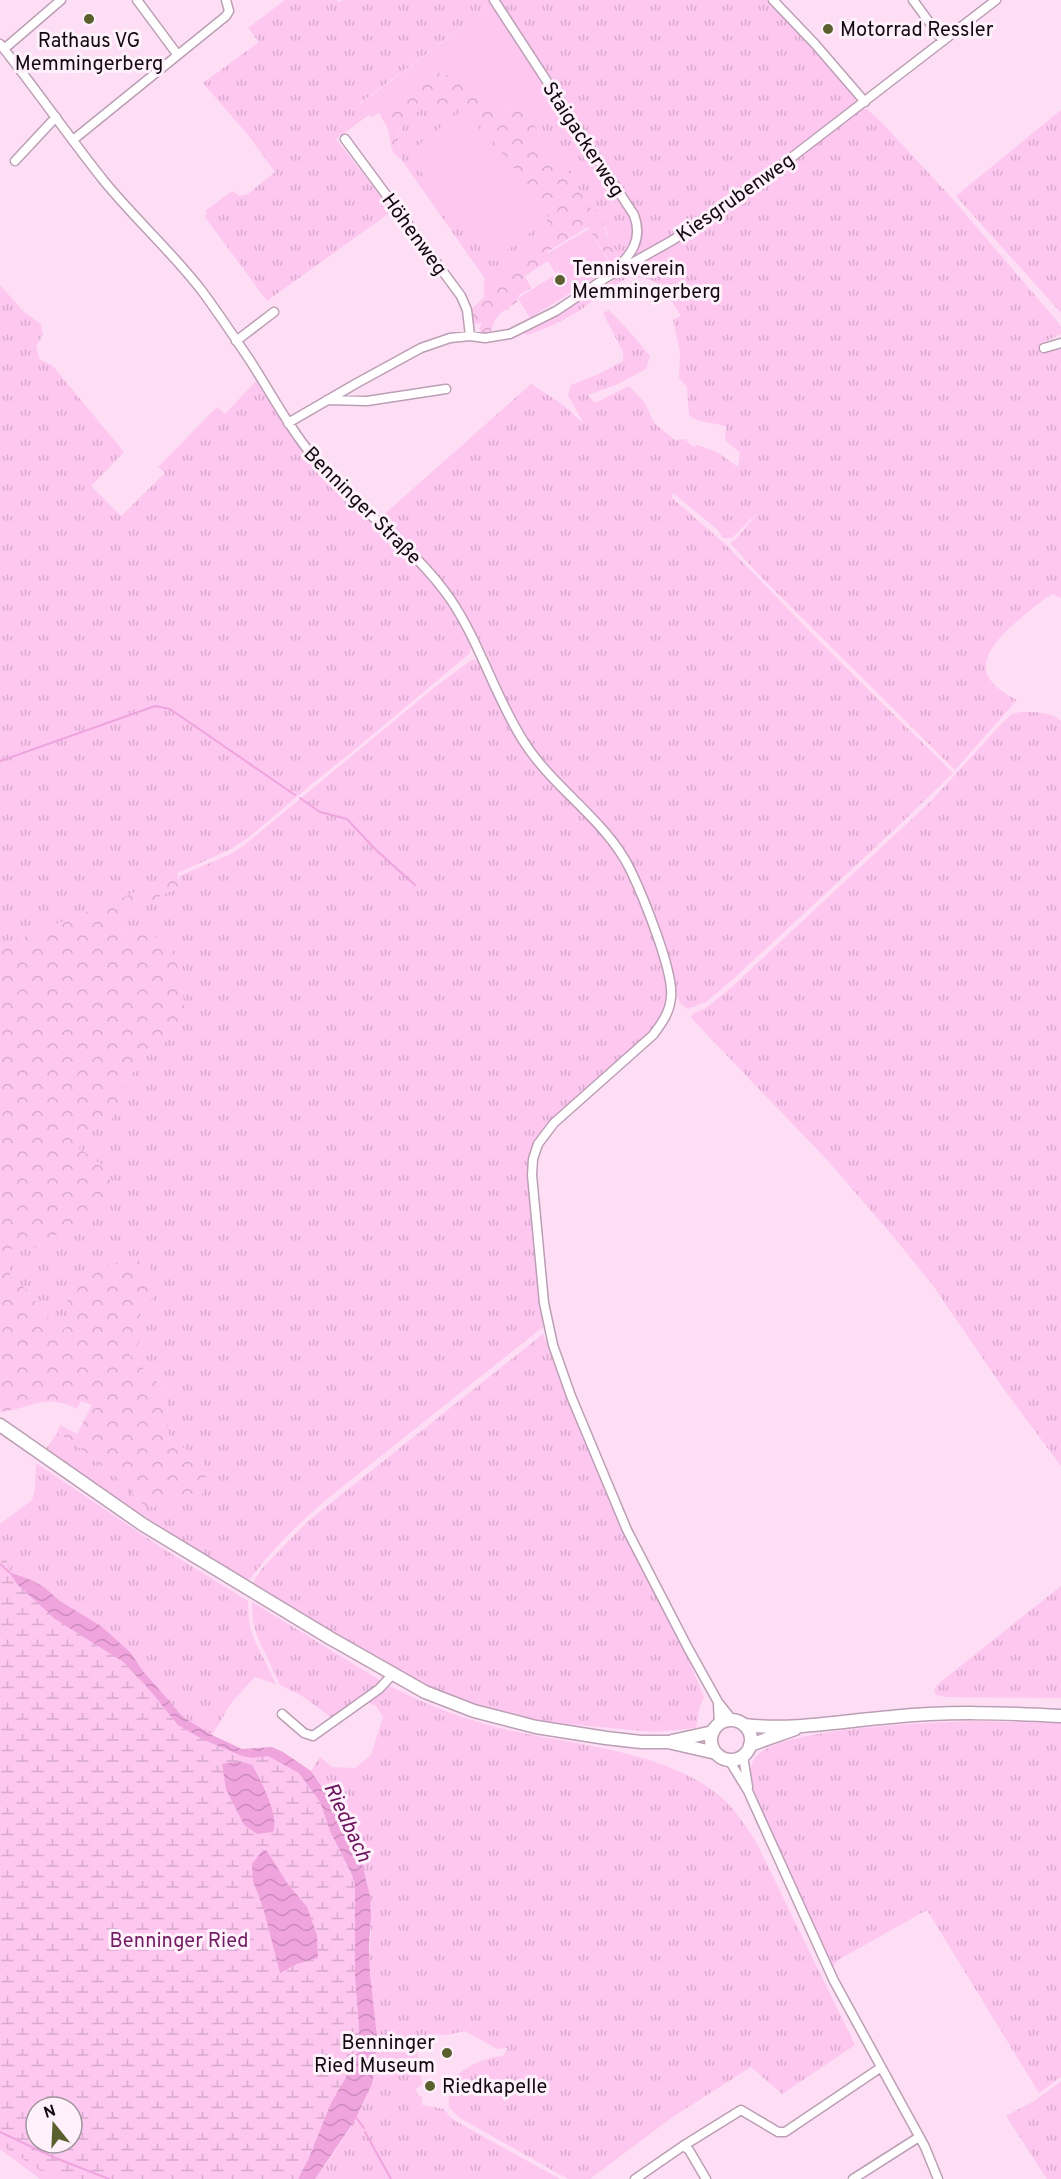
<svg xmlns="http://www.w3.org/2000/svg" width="1061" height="2179" font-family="Overpass,sans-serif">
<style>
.grass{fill:url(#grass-tufts);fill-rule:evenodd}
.forest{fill:url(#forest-crowns)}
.wetland{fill:url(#wetland-marsh);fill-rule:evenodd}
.garden{fill:#fdc7f0}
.water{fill:url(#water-waves)}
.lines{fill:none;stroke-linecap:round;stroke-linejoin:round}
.stream{stroke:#efa4de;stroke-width:2}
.street-casing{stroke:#bc9fb5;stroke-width:11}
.secondary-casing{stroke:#bc9fb5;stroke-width:15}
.street{stroke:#fff;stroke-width:8}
.secondary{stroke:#fff;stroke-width:12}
.poi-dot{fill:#595f2d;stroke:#fef1fb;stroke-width:2}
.labels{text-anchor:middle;stroke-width:6;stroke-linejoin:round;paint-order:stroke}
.poi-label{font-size:20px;fill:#130910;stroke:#fef1fb;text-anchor:start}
.street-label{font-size:20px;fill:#130910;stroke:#fef1fb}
.park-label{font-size:20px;fill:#711b64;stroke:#fef1fb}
.water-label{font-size:21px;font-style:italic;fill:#6a135d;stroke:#fef1fb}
</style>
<defs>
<pattern id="grass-tufts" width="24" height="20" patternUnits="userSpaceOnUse" patternTransform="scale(1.5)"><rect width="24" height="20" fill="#fdc7f0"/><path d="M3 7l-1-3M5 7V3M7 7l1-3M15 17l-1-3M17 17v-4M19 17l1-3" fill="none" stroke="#d8aacd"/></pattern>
<pattern id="forest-crowns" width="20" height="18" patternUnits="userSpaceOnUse" patternTransform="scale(1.5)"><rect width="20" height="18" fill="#fdc7f0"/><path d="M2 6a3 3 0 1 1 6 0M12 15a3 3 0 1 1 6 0" fill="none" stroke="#d8aacd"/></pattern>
<pattern id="wetland-marsh" width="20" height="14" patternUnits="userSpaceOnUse" patternTransform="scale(1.5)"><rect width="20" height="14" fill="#fdc7f0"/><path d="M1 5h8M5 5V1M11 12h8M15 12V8" fill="none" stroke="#d8aacd"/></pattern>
<pattern id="water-waves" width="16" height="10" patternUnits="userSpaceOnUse" patternTransform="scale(1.5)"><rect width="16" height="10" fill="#efa4de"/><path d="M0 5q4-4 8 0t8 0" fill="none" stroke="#cc8cbd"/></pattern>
</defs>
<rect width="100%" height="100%" fill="#fddef5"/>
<path class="grass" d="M285,0H337L339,2L343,0H492L494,4L360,103L369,115L336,139L392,211L267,301L205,217L207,213L205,211L232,191L240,196L248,194L275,172L248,135L203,83L259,42L248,28Z
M498,0H768L852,93L857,102C783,161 708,217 626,263C636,247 645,236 637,217Z
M436,101L470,107L554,220L524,276L516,298L507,310L401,159C392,128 409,112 436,101Z
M562,109L634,220C638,240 626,253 614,268L606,228L589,208L574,179L542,143L535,126Z
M862,109H867L883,124L950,196L1057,321L1061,327V334L1040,344L1042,353L1061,349V598L1053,594L1047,597C1030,611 974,649 988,676C994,688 1006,694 1017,700L955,770L762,578L730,543L736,539L759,511L732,538H723L718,530L673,493L672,498L726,545L819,641L953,773L895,829L733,979L706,1002L688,1009C676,1003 677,994 675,983C667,944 650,908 634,872C612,821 562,791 532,746C511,716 499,681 484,648C459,597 423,555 379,519L531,384L562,404L584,424L568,395L571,385L599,374L623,361V352L603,313L609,310L629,331L650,356L646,369L618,384L588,395L595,403L629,386L645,403L654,423L675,440L685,439L693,447L697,445L717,452L738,467L740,453L725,440L726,427C714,421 700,425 689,415L687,387L679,378L680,352L673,320L681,316C669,297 660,275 634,278L633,275C614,285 599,296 583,308C566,320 547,328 528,335L523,333L551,319L701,226Z
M1061,110V313L956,196Z
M0,285L24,312L41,324L43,335L36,346L40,360L52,365L124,452L91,486L121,516L165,473L158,467L217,407L225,414L256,381C279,418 302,452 332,484C372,525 417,559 450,606C458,618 468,632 471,646L470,653L464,658L358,747L313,783L248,838L229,850L124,897L0,947Z
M473,659L477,660C489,673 495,696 503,713C511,729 521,745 531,760C552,790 584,811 606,840C629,868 672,965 667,1000C666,1011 659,1020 654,1029L537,1140C530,1153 528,1164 528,1179L543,1327L327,1499C298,1524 272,1549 250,1579H247L197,1550L46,1453V1449L57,1433C90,1452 119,1480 146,1507L170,1496L180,1495L168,1430L167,1392L129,1354L77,1319L60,1332L26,1289L10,1276V1249H32L71,1227L107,1169L78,1148C87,1130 92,1126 111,1120L125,1082L153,1047L173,1038L147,931L124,936L117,925L118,915H124L174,889L180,884L179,876L231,854L243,846L435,687Z
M1021,712C1035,712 1050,711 1061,721V1466L1003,1388L934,1287L897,1241L829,1162L691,1018L693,1014L706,1008L732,987L931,801L1003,722L1012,714Z
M543,1334L617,1518L678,1635L704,1697L700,1706L696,1728L654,1732L566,1724L523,1718L467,1704L414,1682L254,1585V1581L261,1570L307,1522Z
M36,1463L159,1546L248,1601L249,1622L253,1637L276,1684L255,1677L232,1702L212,1735L183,1717L172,1706L143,1671L130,1652L101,1626L60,1601L44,1587L31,1580L10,1573L122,1661L190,1731L222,1747L267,1754L302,1769L355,1887L360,1937L298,2179H40L0,2149V1524L32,1500L35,1489ZM36,2107H72V2143H36Z
M1061,1586V1698L946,1697L936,1695L934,1690L938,1684Z
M252,1602L378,1679L380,1681L378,1687L332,1718L302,1696L280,1685L257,1636L253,1621Z
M389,1687H392C431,1707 470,1722 513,1731C579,1746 667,1751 721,1797C735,1809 745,1825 755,1840L855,2045L782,2094L751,2067L674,2116L590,2179H568L460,2118L449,2107V2082C463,2068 482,2058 503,2056L508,2048L497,2049L465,2031L447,2035L428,2034L425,2046L417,2049L422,2085L415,2089L419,2097L422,2096V2105L444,2109L450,2117L459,2123L560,2179H315C336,2150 359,2119 371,2085C383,2053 373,2009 370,1976C368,1956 372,1937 371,1917C371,1872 339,1806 311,1771L320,1757L332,1767L355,1768L371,1755L383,1717L376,1706L365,1701Z
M973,1721L1061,1723V2077L1039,2093L927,1910L838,1960L833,1967C816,1932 800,1896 783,1860C771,1834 756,1808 751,1780C749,1773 751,1763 755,1758C776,1727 934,1723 973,1721Z
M1061,2081V2179H1047L1006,2116L1034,2101Z"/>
<path class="forest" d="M432,72L456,76L498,105L518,106L535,126L542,143L574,179L589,207L600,212C603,220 604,228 607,236C612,252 622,243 614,268L588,227L547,252L559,271L555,273L548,261L525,276L531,288L519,295L517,299L518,301C503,312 495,313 491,332L487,334H483L479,329L482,323L474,324L471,321L469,312L484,297V281L487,277L491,281C502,274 526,262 532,251C540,236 537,231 550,218V216L469,109L462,106C452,115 447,117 433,114L431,107L428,105C404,120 393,129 401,159C388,153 392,138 387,127C385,122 381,118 379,113L419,79Z
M177,873L180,884L174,889L124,915L118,916L117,925L124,936L147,931L170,946L181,976L185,1013L173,1038L153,1047L125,1082L111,1120C92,1126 87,1130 79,1148L107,1169L113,1192L71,1227L32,1249H10V1276L26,1289L60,1332L77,1319L66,1298L74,1273L104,1264L139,1261L151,1267L154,1297L140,1313L146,1334L129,1354L167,1392L168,1430L170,1444C186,1446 193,1452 204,1463L206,1483L202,1495L170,1496L165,1506L146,1507C119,1480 90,1452 57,1433L60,1425L77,1434L92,1405L81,1401L77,1409C45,1392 31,1409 0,1412V947L124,897Z"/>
<path class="wetland" d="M0,1540L5,1551L9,1572L17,1584L55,1619L122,1661L148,1688L178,1725L202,1739L242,1756H268L299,1773L320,1802L330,1831L352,1876L355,1887V1978L359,2027L357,2058L331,2103L308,2160L298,2179H75L39,2170L13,2152L0,2145ZM226,1789L267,1793L270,1808L244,1825ZM267,1851L287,1883L307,1907L318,1958L297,1964L281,1973L263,1907L253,1881ZM36,2107H72V2143H36Z"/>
<path class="garden" d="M494,4L562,109L535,126L518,106L498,105L456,76L433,72L419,79L379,113L371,117L360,104Z
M464,109L549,218L492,262L407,154Z
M589,229L612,267L530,318L518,298L560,272L548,253Z"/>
<path class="water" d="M9,1572L31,1580L44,1587L60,1601L101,1626L130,1652L143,1671L183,1717L212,1735L242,1749L272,1747L283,1752L311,1771L334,1804L362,1864L370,1896L371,1918L369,1946L370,1975L377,2036L376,2063L372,2084L355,2120L315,2179H298L308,2160L331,2103L357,2058L359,2027L355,1978V1886L352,1875L330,1831L320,1802L299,1773L268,1756L253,1758L242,1756L202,1739L178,1725L148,1688L122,1661L55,1619L17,1584Z
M239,1761L252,1765C260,1779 280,1816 273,1832L257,1834L244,1825L226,1789L222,1764Z
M263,1850L267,1851L287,1883L307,1907L317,1935L318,1958L297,1964L280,1973L263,1907L253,1881L252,1864Z"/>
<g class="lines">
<path class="stream" d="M0,761L155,706L170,709L295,795
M300,798L320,812L347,819L375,849L415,885
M0,1564L9,1572
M355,2116L364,2128
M0,2132L53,2157L109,2179
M365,2132L391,2179"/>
<g class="street-casing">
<path id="street" d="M137,0L177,54
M494,0L634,215C643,239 632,254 614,271
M773,0L815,44L865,102
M913,0L943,41
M0,44C36,89 68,136 104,181C135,219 172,252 202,291C219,314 235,338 251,362C272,395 290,429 315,459C357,509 414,546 451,600C481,645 495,697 524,742C554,789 605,819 630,869C642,894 674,971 671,997C670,1012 662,1023 653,1035L554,1123L538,1144L533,1159L532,1175L544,1303L553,1345L571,1396L627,1530L688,1648L718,1702L733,1721
M4,49L61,0
M345,139L461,296L467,310L470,336
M73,140L226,16L229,11L226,0
M15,161L56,117
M236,341L274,312
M1044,348L1061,343
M327,400L367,401L446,389
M288,423L357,383L421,348L450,338L470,336L485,338L510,334L556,311L607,277L673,240L774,171L996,0
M718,1703L719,1725
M282,1714L304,1733L313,1736L379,1689L392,1675
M743,1756L748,1787
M729,1760L748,1791L834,1981L925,2147L938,2179
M683,2146L741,2110L778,2132H785L880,2068
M635,2179L683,2146L689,2150L706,2179
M853,2179L919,2137"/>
</g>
<g class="secondary-casing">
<path id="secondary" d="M0,1425L142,1524L330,1638L425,1692L474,1711L536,1727L606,1738L641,1742H668L716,1753
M711 1740a20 20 0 1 1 40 0a20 20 0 1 1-40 0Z
M744,1725C794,1731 841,1721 891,1717C947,1711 1005,1713 1061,1716
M672,1741L713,1732
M750,1745L795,1729"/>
</g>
<use href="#street" class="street"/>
<use href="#secondary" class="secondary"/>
</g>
<g class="poi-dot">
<circle cx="89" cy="19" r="6"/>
<circle cx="828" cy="29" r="6"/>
<circle cx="560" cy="280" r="6"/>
<circle cx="447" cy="2053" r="6"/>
<circle cx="430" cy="2086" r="6"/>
</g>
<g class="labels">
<g class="poi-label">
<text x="840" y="36">Motorrad Ressler</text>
<text x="89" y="47" text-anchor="middle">Rathaus VG<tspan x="89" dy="23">Memmingerberg</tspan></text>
<text x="572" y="275">Tennisverein<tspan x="572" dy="23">Memmingerberg</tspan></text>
<text x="435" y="2049" text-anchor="end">Benninger<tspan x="435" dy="23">Ried Museum</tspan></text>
<text x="442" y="2093">Riedkapelle</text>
</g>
<g class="street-label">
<text transform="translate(584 139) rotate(57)" y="7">Staigackerweg</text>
<text transform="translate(735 197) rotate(-35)" y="7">Kiesgrubenweg</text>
<text transform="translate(415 234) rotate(54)" y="7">Höhenweg</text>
<text transform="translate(363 505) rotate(45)" y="7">Benninger Straße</text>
</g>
<g class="park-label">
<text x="179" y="1947">Benninger Ried</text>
</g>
<g class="water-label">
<text transform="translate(348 1822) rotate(65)" y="7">Riedbach</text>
</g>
</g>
<g transform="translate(54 2125) rotate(342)"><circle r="28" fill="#fef1fb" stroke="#a0949d" stroke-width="1.5"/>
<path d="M0-4.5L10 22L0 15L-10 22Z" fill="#595f2d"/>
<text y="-9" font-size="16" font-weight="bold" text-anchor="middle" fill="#130910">N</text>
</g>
</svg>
